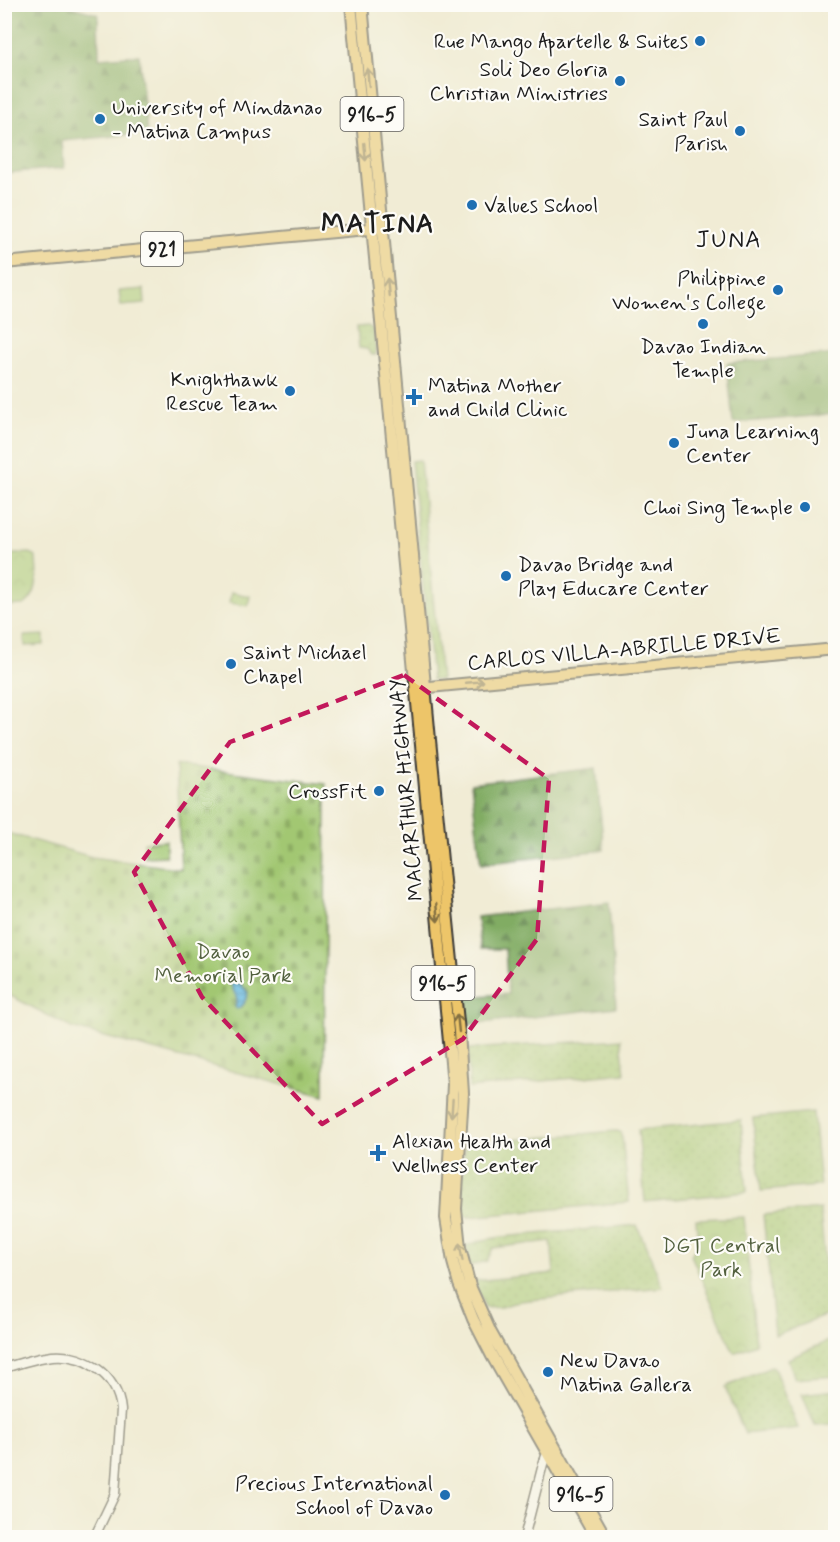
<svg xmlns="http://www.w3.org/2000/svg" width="840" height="1542" font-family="Mynerve,sans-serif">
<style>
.grass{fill:url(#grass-dots);stroke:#5f7247;stroke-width:1.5}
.forest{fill:url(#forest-firs);stroke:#4e6440;stroke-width:1.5}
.cemetery{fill:url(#cemetery-stones);stroke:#5f7247;stroke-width:1.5}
.park{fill:url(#park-crowns);stroke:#5f7247;stroke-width:1.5}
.garden{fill:#a2c772;stroke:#5f7247;stroke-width:1.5}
.water{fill:url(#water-rules);stroke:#3e697c;stroke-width:1.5}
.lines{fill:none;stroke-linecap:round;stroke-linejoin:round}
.minor-casing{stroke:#3c3b38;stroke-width:11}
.major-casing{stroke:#3c3b38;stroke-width:14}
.minor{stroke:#fff;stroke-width:8}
.major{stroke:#edc569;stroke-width:10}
.oneway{stroke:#847042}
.marked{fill:none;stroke:#c2185b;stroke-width:4.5;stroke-dasharray:12 8;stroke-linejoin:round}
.poi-dot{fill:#1f6fb2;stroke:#fdfcf7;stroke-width:2}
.labels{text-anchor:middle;stroke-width:4.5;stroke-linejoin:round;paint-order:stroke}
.shield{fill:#fdfcf7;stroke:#605f5e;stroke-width:1.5}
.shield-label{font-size:20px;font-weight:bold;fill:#1c1c1c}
.poi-label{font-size:21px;fill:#1c1c1c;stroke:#fdfcf7;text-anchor:end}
.street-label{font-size:21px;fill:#1c1c1c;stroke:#fdfcf7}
.park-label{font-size:21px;fill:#52603e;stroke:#fdfcf7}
.quarter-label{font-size:24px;letter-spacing:1.5px;fill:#1c1c1c;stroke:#fdfcf7}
.district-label{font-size:27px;font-weight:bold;letter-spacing:1.5px;fill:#1c1c1c;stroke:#fdfcf7}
</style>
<defs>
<pattern id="grass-dots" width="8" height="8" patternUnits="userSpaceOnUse" patternTransform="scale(1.5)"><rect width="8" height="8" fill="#a2c772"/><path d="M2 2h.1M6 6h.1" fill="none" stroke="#8baa62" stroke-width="1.8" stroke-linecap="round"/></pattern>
<pattern id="forest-firs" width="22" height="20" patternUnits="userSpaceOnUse" patternTransform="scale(1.5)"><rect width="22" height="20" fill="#81ac64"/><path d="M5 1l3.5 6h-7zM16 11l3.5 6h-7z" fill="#698b52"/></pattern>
<pattern id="cemetery-stones" width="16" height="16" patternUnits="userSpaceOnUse" patternTransform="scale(1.5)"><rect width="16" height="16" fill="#a2c772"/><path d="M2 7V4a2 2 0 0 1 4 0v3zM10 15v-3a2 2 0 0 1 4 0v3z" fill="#8baa62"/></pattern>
<pattern id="park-crowns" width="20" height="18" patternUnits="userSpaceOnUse" patternTransform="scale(1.5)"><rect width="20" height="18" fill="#a2c772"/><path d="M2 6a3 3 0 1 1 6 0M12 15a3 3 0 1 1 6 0" fill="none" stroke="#8baa62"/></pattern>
<pattern id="water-rules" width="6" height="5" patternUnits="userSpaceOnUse" patternTransform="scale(1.5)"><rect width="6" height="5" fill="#60b6dd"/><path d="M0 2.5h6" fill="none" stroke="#4e93b2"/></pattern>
</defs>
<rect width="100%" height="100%" fill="#fdfcf7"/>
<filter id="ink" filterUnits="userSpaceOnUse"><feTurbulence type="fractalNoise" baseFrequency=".0167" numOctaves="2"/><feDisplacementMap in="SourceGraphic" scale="12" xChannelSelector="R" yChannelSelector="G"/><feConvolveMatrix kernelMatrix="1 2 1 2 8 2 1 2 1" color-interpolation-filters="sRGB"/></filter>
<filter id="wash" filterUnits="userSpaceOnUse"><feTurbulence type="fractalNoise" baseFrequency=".008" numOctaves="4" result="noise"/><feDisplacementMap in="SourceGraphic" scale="24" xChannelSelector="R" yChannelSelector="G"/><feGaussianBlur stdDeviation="1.35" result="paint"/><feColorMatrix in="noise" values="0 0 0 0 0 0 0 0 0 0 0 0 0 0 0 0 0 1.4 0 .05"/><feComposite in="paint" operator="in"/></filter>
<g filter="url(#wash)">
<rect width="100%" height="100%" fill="#f1ecd5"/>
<path class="grass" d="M368,326L374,330L376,355H372L367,349L359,348L357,327Z
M621,1039L625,1073L469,1088L468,1049Z
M830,1103H835V1173Z
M813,1112L820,1186L761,1191L753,1118Z
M741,1120L747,1192L645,1202L638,1130Z
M616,1131L620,1132L622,1137L629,1202L469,1217L463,1215L462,1182L465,1144Z
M820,1209L830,1314L775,1335L763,1215Z
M637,1225L663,1287L520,1301L501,1307L485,1308L474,1281L554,1273L551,1241L493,1248L487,1261L470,1266L466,1246L483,1240L501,1237Z
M835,1338V1376L795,1379L788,1359Z
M771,1367L774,1368L798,1428L745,1434L725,1387Z
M835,1390V1424L815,1425L802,1394Z"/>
<path class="forest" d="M5,4L65,5L98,14L99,58L139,55L147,133L62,141L64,168L5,173Z
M835,354V414L733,423L727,363Z
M596,768L604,850L481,864L471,783Z
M609,902L616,1007L465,1025L463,997L508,994L505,949H481L477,917Z"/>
<path class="cemetery" d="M176,765L326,784L324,1096L72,1028L5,993L4,832L92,857L181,869Z"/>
<path class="park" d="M420,460L441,680H432L411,461Z
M30,553L35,555L36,558C37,574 40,594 24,605L5,606L4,555Z
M744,1217L756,1344L734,1353L691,1255L698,1243L696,1219Z"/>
<path class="garden" d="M144,289L145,304L121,306L119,291Z
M231,592L250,596L248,606L229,603Z
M44,635V645L25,646L24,636Z
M166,841V856L145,857L144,842Z"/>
<path class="water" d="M233,981L241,984L248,993L244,1004L237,1009L235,1007L237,999L231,984Z"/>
</g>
<g filter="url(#ink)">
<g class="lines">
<g class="minor-casing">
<path id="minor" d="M4,1368C18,1364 32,1359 46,1357C81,1350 118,1374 121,1410L115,1494L94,1538
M524,1538L543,1464L546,1456L553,1452"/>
</g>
<g class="major-casing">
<path id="major" d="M351,4L453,1084L446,1218L453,1262L459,1284L473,1319L492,1356L596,1538
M362,4L430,740L459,1032L463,1093L456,1209L460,1248L470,1286L491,1333L606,1538
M4,263L378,228
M419,688L836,649"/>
</g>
<use href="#minor" class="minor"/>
<use href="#major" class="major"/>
</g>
<defs><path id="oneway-shaft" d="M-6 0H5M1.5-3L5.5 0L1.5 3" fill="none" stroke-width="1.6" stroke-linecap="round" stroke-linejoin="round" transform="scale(1.5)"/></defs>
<g class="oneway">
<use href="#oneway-shaft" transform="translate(368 77) rotate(-95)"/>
<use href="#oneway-shaft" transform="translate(365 152) rotate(85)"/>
<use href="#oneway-shaft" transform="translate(388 287) rotate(-95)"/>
<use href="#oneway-shaft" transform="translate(475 682) rotate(-5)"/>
<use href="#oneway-shaft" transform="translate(437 913) rotate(85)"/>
<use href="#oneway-shaft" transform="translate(458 1023) rotate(-96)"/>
<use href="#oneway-shaft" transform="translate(452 1108) rotate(94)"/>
<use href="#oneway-shaft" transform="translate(461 1252) rotate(-100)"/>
</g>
</g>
<path d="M0 0H840V1542H0ZM404,675L549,779L537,939L463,1039L322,1124L202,997L134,872L230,742Z" fill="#f1ecd5" fill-opacity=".55" fill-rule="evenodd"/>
<path class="marked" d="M404,675L549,779L537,939L463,1039L322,1124L202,997L134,872L230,742Z"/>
<g class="poi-dot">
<circle cx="700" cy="41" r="6"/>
<circle cx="620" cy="81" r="6"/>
<circle cx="100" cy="119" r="6"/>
<circle cx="740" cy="131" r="6"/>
<circle cx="472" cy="205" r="6"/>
<circle cx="778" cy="290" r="6"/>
<circle cx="703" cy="324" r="6"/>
<circle cx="290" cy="391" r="6"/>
<path d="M411 388h6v6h6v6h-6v6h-6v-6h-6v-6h6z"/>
<circle cx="674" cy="443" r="6"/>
<circle cx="805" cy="507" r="6"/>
<circle cx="506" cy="576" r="6"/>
<circle cx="231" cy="664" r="6"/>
<circle cx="379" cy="791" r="6"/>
<path d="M375 1144h6v6h6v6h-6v6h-6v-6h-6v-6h6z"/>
<circle cx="548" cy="1372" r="6"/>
<circle cx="445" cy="1495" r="6"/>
</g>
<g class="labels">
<g class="shield">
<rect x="340.5" y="97" width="63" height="34" rx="4.5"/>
<rect x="141" y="232" width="42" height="34" rx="4.5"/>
<rect x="411.5" y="966" width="63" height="34" rx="4.5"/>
<rect x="549.5" y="1477" width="63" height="34" rx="4.5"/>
</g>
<g class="shield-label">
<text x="372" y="121">916-5</text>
<text x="162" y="256">921</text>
<text x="443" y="990">916-5</text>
<text x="581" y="1501">916-5</text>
</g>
<g class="poi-label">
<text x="688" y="48">Rue Mango Apartelle &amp; Suites</text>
<text x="608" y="76">Soli Deo Gloria<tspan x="608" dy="24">Christian Ministries</tspan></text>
<text x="112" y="114" text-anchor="start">University of Mindanao<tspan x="112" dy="24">- Matina Campus</tspan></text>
<text x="728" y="126">Saint Paul<tspan x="728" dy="24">Parish</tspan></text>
<text x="484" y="212" text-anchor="start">Values School</text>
<text x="766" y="285">Philippine<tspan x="766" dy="24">Women's College</tspan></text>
<text x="703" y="353" text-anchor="middle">Davao Indian<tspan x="703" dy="24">Temple</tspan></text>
<text x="278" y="386">Knighthawk<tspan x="278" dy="24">Rescue Team</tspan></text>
<text x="428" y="392" text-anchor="start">Matina Mother<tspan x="428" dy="24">and Child Clinic</tspan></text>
<text x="686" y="438" text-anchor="start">Juna Learning<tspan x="686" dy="24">Center</tspan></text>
<text x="793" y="514">Choi Sing Temple</text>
<text x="518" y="571" text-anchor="start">Davao Bridge and<tspan x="518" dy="24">Play Educare Center</tspan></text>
<text x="243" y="659" text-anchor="start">Saint Michael<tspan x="243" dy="24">Chapel</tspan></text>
<text x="367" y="798">CrossFit</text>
<text x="392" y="1148" text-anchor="start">Alexian Health and<tspan x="392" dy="24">Wellness Center</tspan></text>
<text x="560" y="1367" text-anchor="start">New Davao<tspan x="560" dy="24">Matina Gallera</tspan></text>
<text x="433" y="1490">Precious International<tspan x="433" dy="24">School of Davao</tspan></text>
</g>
<g class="street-label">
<text transform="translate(624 649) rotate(-5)" y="7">CARLOS VILLA-ABRILLE DRIVE</text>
<text transform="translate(406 790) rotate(-95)" y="7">MACARTHUR HIGHWAY</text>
</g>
<g class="park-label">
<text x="223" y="958">Davao<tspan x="223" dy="24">Memorial Park</tspan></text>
<text x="721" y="1252">DGT Central<tspan x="721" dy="24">Park</tspan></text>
</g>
<g class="quarter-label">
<text x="729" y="247">JUNA</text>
</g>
<g class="district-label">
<text x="378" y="232">MATINA</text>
</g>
</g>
<rect width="840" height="1542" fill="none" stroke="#fdfcf7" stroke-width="24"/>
</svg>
